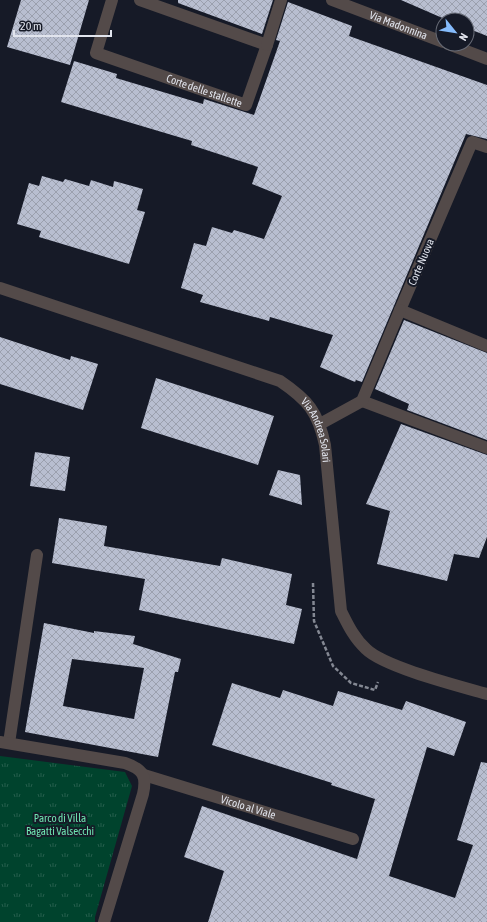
<svg xmlns="http://www.w3.org/2000/svg" width="487" height="922" font-family="'Asap Condensed',sans-serif">
<style>
.park{fill:url(#park-tufts)}
.building{fill:url(#building-cross-hatch);fill-rule:evenodd}
.lines{fill:none;stroke-linecap:round;stroke-linejoin:round}
.path{stroke:#848893;stroke-width:2.5;stroke-dasharray:4 2;stroke-linecap:butt}
.lane{stroke:#534a49;stroke-width:12}
.street{stroke:#534a49;stroke-width:12}
.labels{text-anchor:middle;stroke-width:4;stroke-linejoin:round;paint-order:stroke}
.street-label{font-size:11px;fill:#e1e4ed;stroke:#161a27}
.park-label{font-size:11px;fill:#70e6b3;stroke:#161a27}
</style>
<defs>
<pattern id="park-tufts" width="24" height="20" patternUnits="userSpaceOnUse"><rect width="24" height="20" fill="#00432d"/><path d="M3 7l-1-3M5 7V3M7 7l1-3M15 17l-1-3M17 17v-4M19 17l1-3" fill="none" stroke="#255e4c"/></pattern>
<pattern id="building-cross-hatch" width="8" height="8" patternUnits="userSpaceOnUse"><rect width="8" height="8" fill="#b8bed0"/><path d="M0 0l8 8M0 8l8-8" fill="none" stroke="#9ba0ae"/></pattern>
</defs>
<rect width="100%" height="100%" fill="#161a27"/>
<path class="park" d="M0,756L125,772L132,786L95,917V922H0Z"/>
<path class="building" d="M21,0H89L70,65L7,47Z
M178,0H273L262,34L178,3Z
M401,0H487V36L467,28V20H447Z
M288,2L352,26L349,36L487,85V139L466,134L362,382L356,380L355,382L320,367L333,335L270,317L269,321L200,302L203,295L181,288L194,243L206,246L212,227L232,233L234,230L264,239L282,196L252,184L258,167L191,145L192,141L61,102L74,61L117,74L116,78L203,104L204,99L254,115L280,41L276,40Z
M42,176L63,182L65,179L89,186L91,180L113,187L114,181L143,189L137,210L145,212L129,264L39,237L41,231L17,224L29,183L39,186Z
M404,320L487,353V440L407,410L409,404L375,389Z
M0,337L70,360L71,356L98,364L83,410L0,384Z
M156,378L274,416L258,465L141,428Z
M401,424L487,455V537L479,558L454,554L447,581L377,564L390,511L366,504Z
M35,452L70,457L65,491L30,486Z
M278,470L300,475L302,505L269,495Z
M59,518L107,526L104,546L220,566L222,558L292,574L286,605L302,609L294,644L139,610L145,579L52,563Z
M44,623L94,633V631L135,636L133,644L181,659L178,672H175L158,757L25,732ZM72,659L144,668L134,719L63,706Z
M232,683L280,698L283,690L333,706L338,691L402,710L406,701L466,722L454,756L427,747L389,876L455,898L473,845L457,840L481,762L487,763V922H208L224,871L184,857L202,806L357,859L375,799L331,785L332,783L212,745Z"/>
<g class="lines">
<path class="path" d="M313,583L314,621L333,666L351,683L375,690L378,682"/>
<g class="lane">
<path id="s1" d="M112,0L96,53L246,105L267,45L140,0"/>
<path d="M267,45L281,0"/>
<path d="M487,147L472,142L400,310L487,346"/>
<path d="M362,401L487,448"/>
<path d="M320,424L362,401L400,310"/>
<path d="M9,743L37,555"/>
<path id="s2" d="M144,775L353,839"/>
</g>
<g class="street">
<path id="s3" d="M332,0L443,42"/>
<path d="M448,44L487,59"/>
<path id="s4" d="M0,288L280,381C308,400 318,412 325,445L341,611C348,625 354,638 366,649C384,667 459,686 487,694"/>
<path d="M0,742L125,763C143,769 147,776 143,794L104,922"/>
</g>
</g>
<g class="labels">
<g class="street-label">
<text dy="4" stroke="none"><textPath href="#s3" startOffset="71">Via Madonnina</textPath></text>
<text dy="4" stroke="none"><textPath href="#s1" startOffset="170">Corte delle stallette</textPath></text>
<text transform="translate(421 262) rotate(-67)" y="4">Corte Nuova</text>
<text dy="4" stroke="none"><textPath href="#s4" startOffset="359">Via Andrea Solari</textPath></text>
<text dy="4" stroke="none"><textPath href="#s2" startOffset="109">Vicolo al Viale</textPath></text>
</g>
<g class="park-label">
<text x="60" y="822">Parco di Villa<tspan x="60" dy="13">Bagatti Valsecchi</tspan></text>
</g>
</g>
<g transform="translate(455 32) rotate(120)"><circle r="19" fill="#161a27" stroke="#676b76"/>
<path d="M0-3L7 15L0 10L-7 15Z" fill="#85bbfb"/>
<text y="-6" font-size="11" font-weight="bold" text-anchor="middle" fill="#e1e4ed">N</text>
</g>
<path d="M14 30v6h97v-6" fill="none" stroke="#e1e4ed" stroke-width="2"/>
<text x="20" y="30" font-size="12" fill="#e1e4ed" stroke="#161a27" stroke-width="3" paint-order="stroke">20 m</text>
</svg>
